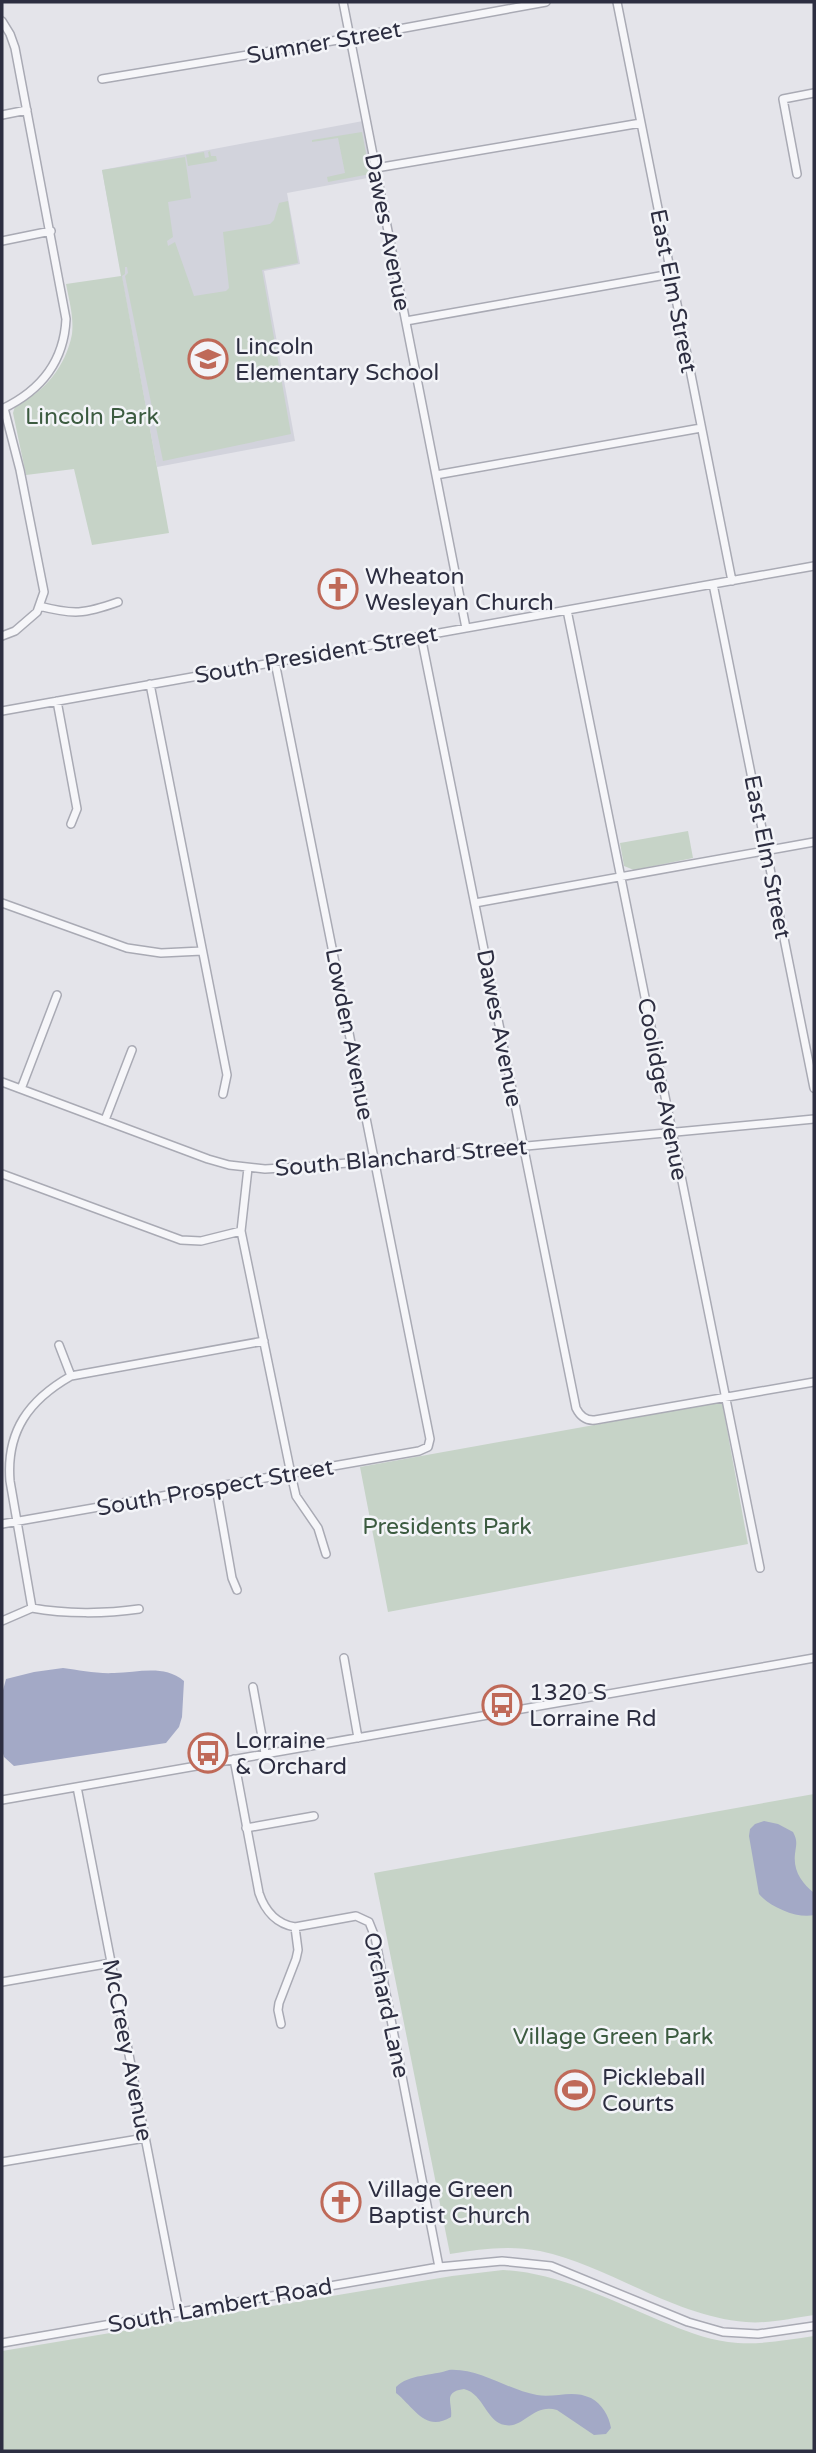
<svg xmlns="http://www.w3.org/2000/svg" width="816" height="2453" font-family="'Varela Round',sans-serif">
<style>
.built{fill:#d2d3dc}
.green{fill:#c6d3c7}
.water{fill:#a3a9c6}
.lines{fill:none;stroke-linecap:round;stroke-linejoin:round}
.street-casing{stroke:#a9aab4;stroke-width:10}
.street{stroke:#f6f6f9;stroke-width:7}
.labels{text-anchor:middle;stroke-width:5;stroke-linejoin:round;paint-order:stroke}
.street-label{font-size:23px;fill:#2d2e41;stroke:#f3f4f8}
.poi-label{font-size:23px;fill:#2d2e41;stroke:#f3f4f8;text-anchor:start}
.park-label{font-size:23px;fill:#3c5b40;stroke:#f3f4f8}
</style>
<rect width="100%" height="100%" fill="#e4e4ea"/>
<path class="built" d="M363,121L373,177L287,193L300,264L264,271L295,441L157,467L102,170Z"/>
<path class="green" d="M362,132L370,174L328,182L327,177L345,173L338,138L312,142V140Z
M210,151L211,156H216L217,161L188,166L186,155L204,152L205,158L209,157L208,152Z
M185,157L191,198L168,202L173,237L167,241L168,246L175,242L194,296L226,291L229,288L223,232L270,224L274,220L279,203L288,201L298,263L262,270L291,434L163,461L125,276L128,273L127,267H125V274L122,276L169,533L92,545L74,469L26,475L13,413L15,406C44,393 66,366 72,334C74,317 69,300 66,284L121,276L102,170Z
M688,831L693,858L634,870L624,866L620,843Z
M722,1402L748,1544L388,1612L360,1467Z
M814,1794V2315C792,2318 768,2324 746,2322C672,2316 610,2266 540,2251C510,2245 480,2249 450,2254L374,1873Z
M503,2270C559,2273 610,2300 661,2321C683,2330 705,2339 728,2342C756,2346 786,2340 814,2336V2451H2V2351L452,2276Z"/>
<path class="water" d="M63,1668C79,1670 97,1674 114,1673C138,1673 163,1664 184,1681L182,1717L179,1727L166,1743L14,1766L4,1757L2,1750V1694L6,1679L34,1672Z
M764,1821L778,1824L793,1832C798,1841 796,1845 795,1854C793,1871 802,1883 814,1893V1915C798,1919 770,1907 759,1894L749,1836L750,1829L755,1824Z
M449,2370C479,2368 508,2390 537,2395C556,2398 572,2389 591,2398C602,2404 609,2416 611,2428L606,2434L594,2435L557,2410C533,2403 524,2429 505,2425C486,2422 484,2394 464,2389C442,2392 453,2403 451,2417C425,2433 414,2407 396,2393V2387C409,2374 432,2376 449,2370Z"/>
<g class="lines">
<g class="street-casing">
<path id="street" d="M343,2L466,628
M617,2L732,581
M2,21L10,34L15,48L66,319C64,362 40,391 2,409
M102,79L350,38L546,2
M2,115L27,110
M376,168L641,123
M797,174L783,99L814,93
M2,241L51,231
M406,321L671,274
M436,475L701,428
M713,584L814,1088
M39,606C74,615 84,614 118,602
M567,610L760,1568
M2,636L15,631L37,612L44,592L20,470L4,408
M421,636L576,1408C580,1416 586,1421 595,1420L814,1382
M150,684L227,1075L223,1094
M57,701L77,809L71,824
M2,711L814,566
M2,903L127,948L161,953L202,951
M475,903L814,842
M2,1082L208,1159L229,1165L265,1169L315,1166L814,1119
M21,1089L57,995
M105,1120L132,1050
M248,1168L241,1231L291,1474L296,1496L318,1528L326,1554
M2,1174L181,1240L201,1241L241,1231
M59,1345L71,1376
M216,1487L232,1578L237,1590
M2,1524L419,1451L428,1447L430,1439L275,662
M32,1608L10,1481C6,1431 29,1400 71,1376L264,1341
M32,1608C65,1614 105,1614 139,1609
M2,1621L32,1608
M344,1658L358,1738
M253,1687L265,1753
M234,1759L259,1893C265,1911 277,1924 295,1927L356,1916L369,1922L375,1937L439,2267
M77,1787L179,2312
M2,1800L814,1658
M246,1828L314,1816
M2,1982L111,1963
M281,2024L278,2010L279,2003L296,1959L298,1950L295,1927
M2,2162L145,2138
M2,2343L439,2267L502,2261L551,2266L688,2322L723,2332L758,2334L814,2326"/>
</g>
<use href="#street" class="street"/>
</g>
<defs>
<g id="school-ring" transform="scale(2.0125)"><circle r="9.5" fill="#f3f4f8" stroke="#bf6958" stroke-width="1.5"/><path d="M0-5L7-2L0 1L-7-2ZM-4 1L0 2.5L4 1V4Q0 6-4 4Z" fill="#bf6958"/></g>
<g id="church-ring" transform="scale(2.0125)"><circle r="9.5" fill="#f3f4f8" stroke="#bf6958" stroke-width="1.5"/><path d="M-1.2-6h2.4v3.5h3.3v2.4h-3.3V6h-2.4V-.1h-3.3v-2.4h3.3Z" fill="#bf6958"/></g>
<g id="bus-ring" transform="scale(2.0125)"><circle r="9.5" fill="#f3f4f8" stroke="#bf6958" stroke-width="1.5"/><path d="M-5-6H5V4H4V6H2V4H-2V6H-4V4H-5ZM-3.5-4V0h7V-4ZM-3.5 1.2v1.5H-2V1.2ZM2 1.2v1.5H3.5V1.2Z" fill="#bf6958"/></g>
<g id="stadium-ring" transform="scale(2.0125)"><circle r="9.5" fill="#f3f4f8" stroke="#bf6958" stroke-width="1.5"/><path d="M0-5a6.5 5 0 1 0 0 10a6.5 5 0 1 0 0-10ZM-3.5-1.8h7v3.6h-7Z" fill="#bf6958"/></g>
</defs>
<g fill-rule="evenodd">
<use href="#school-ring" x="208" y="359"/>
<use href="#church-ring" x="338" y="589"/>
<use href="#bus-ring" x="502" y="1705"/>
<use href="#bus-ring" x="208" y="1753"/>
<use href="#stadium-ring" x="575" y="2090"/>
<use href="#church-ring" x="341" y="2202"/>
</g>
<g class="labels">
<g class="street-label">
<text transform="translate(324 42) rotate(-10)" y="8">Sumner Street</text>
<text transform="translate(388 232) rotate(79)" y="8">Dawes Avenue</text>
<text transform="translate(674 291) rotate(79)" y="8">East Elm Street</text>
<text transform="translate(316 654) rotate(-10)" y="8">South President Street</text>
<text transform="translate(768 857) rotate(79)" y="8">East Elm Street</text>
<text transform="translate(500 1028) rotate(79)" y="8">Dawes Avenue</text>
<text transform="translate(350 1034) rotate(79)" y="8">Lowden Avenue</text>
<text transform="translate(663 1089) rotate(79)" y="8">Coolidge Avenue</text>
<text transform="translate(401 1157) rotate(-5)" y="8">South Blanchard Street</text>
<text transform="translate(215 1487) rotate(-10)" y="8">South Prospect Street</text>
<text transform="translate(387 2005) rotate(78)" y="8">Orchard Lane</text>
<text transform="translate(128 2050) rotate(79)" y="8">McCreey Avenue</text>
<text transform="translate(220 2305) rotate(-10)" y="8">South Lambert Road</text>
</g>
<g class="poi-label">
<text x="235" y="354">Lincoln<tspan x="235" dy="26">Elementary School</tspan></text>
<text x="365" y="584">Wheaton<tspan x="365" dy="26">Wesleyan Church</tspan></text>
<text x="529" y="1700">1320 S<tspan x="529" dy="26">Lorraine Rd</tspan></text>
<text x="235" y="1748">Lorraine<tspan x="235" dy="26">&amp; Orchard</tspan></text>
<text x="602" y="2085">Pickleball<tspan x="602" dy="26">Courts</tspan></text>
<text x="368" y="2197">Village Green<tspan x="368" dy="26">Baptist Church</tspan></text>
</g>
<g class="park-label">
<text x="92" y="424">Lincoln Park</text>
<text x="447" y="1534">Presidents Park</text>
<text x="613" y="2044">Village Green Park</text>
</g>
</g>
<rect width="816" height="2453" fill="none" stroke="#2d2e41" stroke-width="7"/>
</svg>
